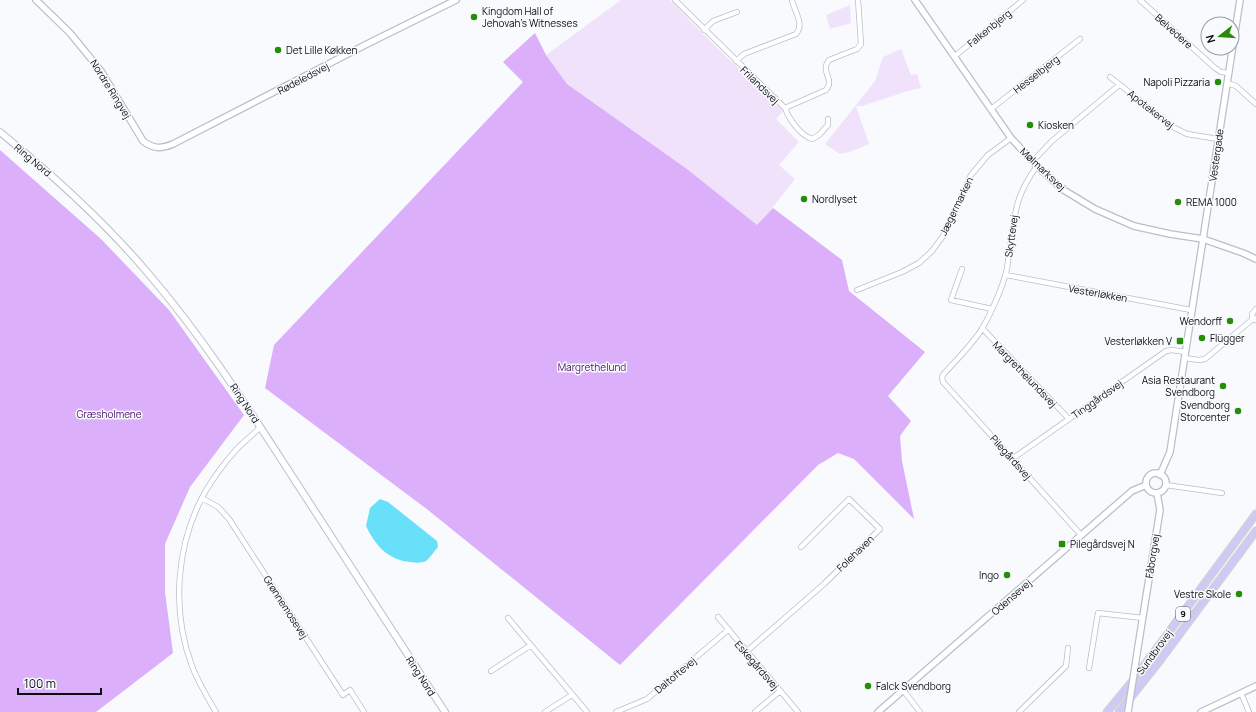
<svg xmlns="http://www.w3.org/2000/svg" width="1256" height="712" font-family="Manrope,sans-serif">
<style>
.green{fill:#f0e2fa}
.forest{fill:#dbaffa}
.water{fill:#68e0f9}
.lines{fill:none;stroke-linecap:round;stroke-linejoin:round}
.minor-casing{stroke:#b8bfcb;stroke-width:6}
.tertiary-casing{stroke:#b8bfcb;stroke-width:8}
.secondary-casing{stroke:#b8bfcb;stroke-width:8}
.primary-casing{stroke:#d3d3d4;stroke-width:9}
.minor{stroke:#fff;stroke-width:4.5}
.tertiary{stroke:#fff;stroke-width:5.5}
.secondary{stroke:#fff;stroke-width:6}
.primary{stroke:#cdcaf4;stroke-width:7}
.tertiary-bridge-casing{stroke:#b8bfcb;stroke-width:8;stroke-linecap:butt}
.tertiary-bridge{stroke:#fff;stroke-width:5.5}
.poi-dot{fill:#268d0a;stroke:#f9fafd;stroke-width:1.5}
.labels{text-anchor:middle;stroke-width:3;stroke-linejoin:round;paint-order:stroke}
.shield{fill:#f9fafd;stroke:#525458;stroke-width:1}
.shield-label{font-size:9px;font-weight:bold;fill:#0a0d11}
.poi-label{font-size:10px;fill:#0a0d11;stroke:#f9fafd;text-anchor:start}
.street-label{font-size:10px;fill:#0a0d11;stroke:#f9fafd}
.park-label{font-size:10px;fill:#490e66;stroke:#f9fafd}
</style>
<rect width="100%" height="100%" fill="#f9fafd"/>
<path class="green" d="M621,0H670L704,35L783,111L776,119L799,142L779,165L795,179L758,226L687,169L567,84L546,55Z
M850,5L851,23L830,29L826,15Z
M901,49L911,75L917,74L921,88L908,91L862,106H856L869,144L850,152L840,154L825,144L875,81L883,57Z"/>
<path class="forest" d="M535,33L546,55L567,84L687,169L757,225L773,208L842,260L849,291L925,352L888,396L911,421L900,436L902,461L914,519L854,459L838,453L818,465L620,665L428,510L265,388L274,345L523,82L503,62Z
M0,150L101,239L169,310L244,415L190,487L165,544V592L173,653L96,712H0Z"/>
<path class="water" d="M380,499L388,502L437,541L438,547C435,550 430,558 426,561C422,563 414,563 410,562C388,560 375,545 366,526L370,508Z"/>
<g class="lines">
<g class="minor-casing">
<path id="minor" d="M675,0L785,108C789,119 800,135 812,139L819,135L828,125V119
M1140,0L1215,68L1221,72L1229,73
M704,30L713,21L737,12
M955,56L1023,0
M736,61L744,54L796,34C805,24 794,11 792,0
M1110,77L1175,128L1187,134L1218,139
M1227,83L1236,86L1256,104
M785,108L826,90C834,80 824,75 826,66C826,64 828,62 829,60L857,49L861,44L858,0
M991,109L1080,39
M1032,162L1052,141L1119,85
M1037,166C1014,197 1015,216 1009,252C1008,260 1008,268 1005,276C1001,291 990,315 982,329C971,346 956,360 943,375L942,378L943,382L1081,535
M962,269L951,300L992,309
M1006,275L1191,310
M857,290L902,272L919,263L932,251L943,236L971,175L988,155L1011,138
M1255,320L1252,317V314L1256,309
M982,328L1069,419
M1184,358L1199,360L1205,359L1254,318
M1012,459L1166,351L1172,350L1185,352
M1166,485L1222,493
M202,498L218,507L229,519L343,695L350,690L364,712
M718,617L798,712
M508,618L587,712
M746,652L824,584L880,529L849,499L801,547
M1089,668L1098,613L1143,618
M491,671L531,645
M903,690L920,712
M1241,693L1249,712
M216,712C207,697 198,682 192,666C171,610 176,544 205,492C214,477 225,462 236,450C243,442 253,435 260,427
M545,712L572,695
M616,712L647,699L728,630
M755,712L780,691
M1019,712L1066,666L1068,648"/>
</g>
<g class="tertiary-casing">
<path id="tertiary" d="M36,0L70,33L101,71L143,141C153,149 161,149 173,144L369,43L456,0
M915,0L1011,138L1037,166L1062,189L1095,209L1134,226L1170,234L1203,239L1243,253L1256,259
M1146 483a10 10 0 1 1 20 0a10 10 0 1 1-20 0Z
M1160,475L1170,452L1240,0
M1138,647L1160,510L1157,493
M878,712L1132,491L1146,485
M1201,712L1256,686"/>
</g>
<g class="secondary-casing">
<path id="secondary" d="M0,132C53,175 103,220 147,272C203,337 248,408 294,479C344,557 395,634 445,712"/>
</g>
<g class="primary-casing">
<path id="primary" d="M1107,712L1135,678L1256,514
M1119,712L1158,663L1256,531"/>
</g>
<use href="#minor" class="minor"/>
<use href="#tertiary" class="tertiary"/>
<use href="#secondary" class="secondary"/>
<use href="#primary" class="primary"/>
<g class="tertiary-bridge-casing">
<path id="tertiary-bridge" d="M1128,712L1138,647"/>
</g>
<use href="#tertiary-bridge" class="tertiary-bridge"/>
</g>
<g class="poi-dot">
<circle cx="474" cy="17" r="4"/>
<circle cx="278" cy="50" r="4"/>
<circle cx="1218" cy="82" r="4"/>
<circle cx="1030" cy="125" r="4"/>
<circle cx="804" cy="199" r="4"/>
<circle cx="1178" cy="202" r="4"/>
<circle cx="1230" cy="321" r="4"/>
<circle cx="1202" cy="338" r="4"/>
<rect x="1176" y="337" width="8" height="8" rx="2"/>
<circle cx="1223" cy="386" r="4"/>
<circle cx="1238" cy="411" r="4"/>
<rect x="1058" y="540" width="8" height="8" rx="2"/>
<circle cx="1007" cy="575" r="4"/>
<circle cx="1239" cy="594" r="4"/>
<circle cx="868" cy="686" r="4"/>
</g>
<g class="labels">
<rect class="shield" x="1176" y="607" width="14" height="14" rx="3"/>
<g class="shield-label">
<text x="1183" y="617">9</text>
</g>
<g class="poi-label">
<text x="482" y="15">Kingdom Hall of<tspan x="482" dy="12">Jehovah's Witnesses</tspan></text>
<text x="286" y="54">Det Lille Køkken</text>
<text x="1210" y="86" text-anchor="end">Napoli Pizzaria</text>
<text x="1038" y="129">Kiosken</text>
<text x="812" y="203">Nordlyset</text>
<text x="1186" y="206">REMA 1000</text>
<text x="1222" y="325" text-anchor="end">Wendorff</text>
<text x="1210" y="342">Flügger</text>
<text x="1172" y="345" text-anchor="end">Vesterløkken V</text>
<text x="1215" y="384" text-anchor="end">Asia Restaurant<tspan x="1215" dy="12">Svendborg</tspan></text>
<text x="1230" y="409" text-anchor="end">Svendborg<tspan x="1230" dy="12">Storcenter</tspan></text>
<text x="1070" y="548">Pilegårdsvej N</text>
<text x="999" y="579" text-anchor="end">Ingo</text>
<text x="1231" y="598" text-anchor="end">Vestre Skole</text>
<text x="876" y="690">Falck Svendborg</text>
</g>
<g class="street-label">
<text transform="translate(989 28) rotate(-39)" y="4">Falkenbjerg</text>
<text transform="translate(1174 31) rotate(42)" y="4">Belvedere</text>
<text transform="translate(1036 74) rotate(-38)" y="4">Hesselbjerg</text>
<text transform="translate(303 78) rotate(-28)" y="4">Rødeledsvej</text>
<text transform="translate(760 85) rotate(44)" y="4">Frilandsvej</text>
<text transform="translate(111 89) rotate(58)" y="4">Nordre Ringvej</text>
<text transform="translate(1151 109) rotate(38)" y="4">Apotekervej</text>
<text transform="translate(1216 155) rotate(-82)" y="4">Vestergade</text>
<text transform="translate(33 160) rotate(40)" y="4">Ring Nord</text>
<text transform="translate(1043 169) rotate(43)" y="4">Mølmarksvej</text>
<text transform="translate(956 206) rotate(-64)" y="4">Jægermarken</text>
<text transform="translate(1011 236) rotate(-82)" y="4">Skyttevej</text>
<text transform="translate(1098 293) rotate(10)" y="4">Vesterløkken</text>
<text transform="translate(1025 374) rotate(46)" y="4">Margrethelundsvej</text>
<text transform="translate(1097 399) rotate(-35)" y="4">Tinggårdsvej</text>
<text transform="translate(245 403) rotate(57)" y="4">Ring Nord</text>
<text transform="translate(1011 457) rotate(48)" y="4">Pilegårdsvej</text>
<text transform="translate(855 553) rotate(-44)" y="4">Folehaven</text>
<text transform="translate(1152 556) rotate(-81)" y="4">Fåborgvej</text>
<text transform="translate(1011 597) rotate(-41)" y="4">Odensevej</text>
<text transform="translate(286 607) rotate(57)" y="4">Grønnemosevej</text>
<text transform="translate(1154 652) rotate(-54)" y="4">Sundbrovej</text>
<text transform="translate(757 665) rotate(49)" y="4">Eskegårdsvej</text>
<text transform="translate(675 675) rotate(-40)" y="4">Daltoftevej</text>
<text transform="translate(421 676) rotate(57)" y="4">Ring Nord</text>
</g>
<g class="park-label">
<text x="592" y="371">Margrethelund</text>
<text x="109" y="418">Græsholmene</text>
</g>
</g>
<g transform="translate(1220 36) rotate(253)"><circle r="19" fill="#f9fafd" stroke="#999b9f"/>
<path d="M0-3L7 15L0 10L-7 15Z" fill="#268d0a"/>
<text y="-6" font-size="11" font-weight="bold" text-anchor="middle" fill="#0a0d11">N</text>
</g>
<path d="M18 688v6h83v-6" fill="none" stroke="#0a0d11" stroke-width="2"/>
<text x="24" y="688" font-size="12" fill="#0a0d11" stroke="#f9fafd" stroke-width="3" paint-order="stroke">100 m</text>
</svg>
